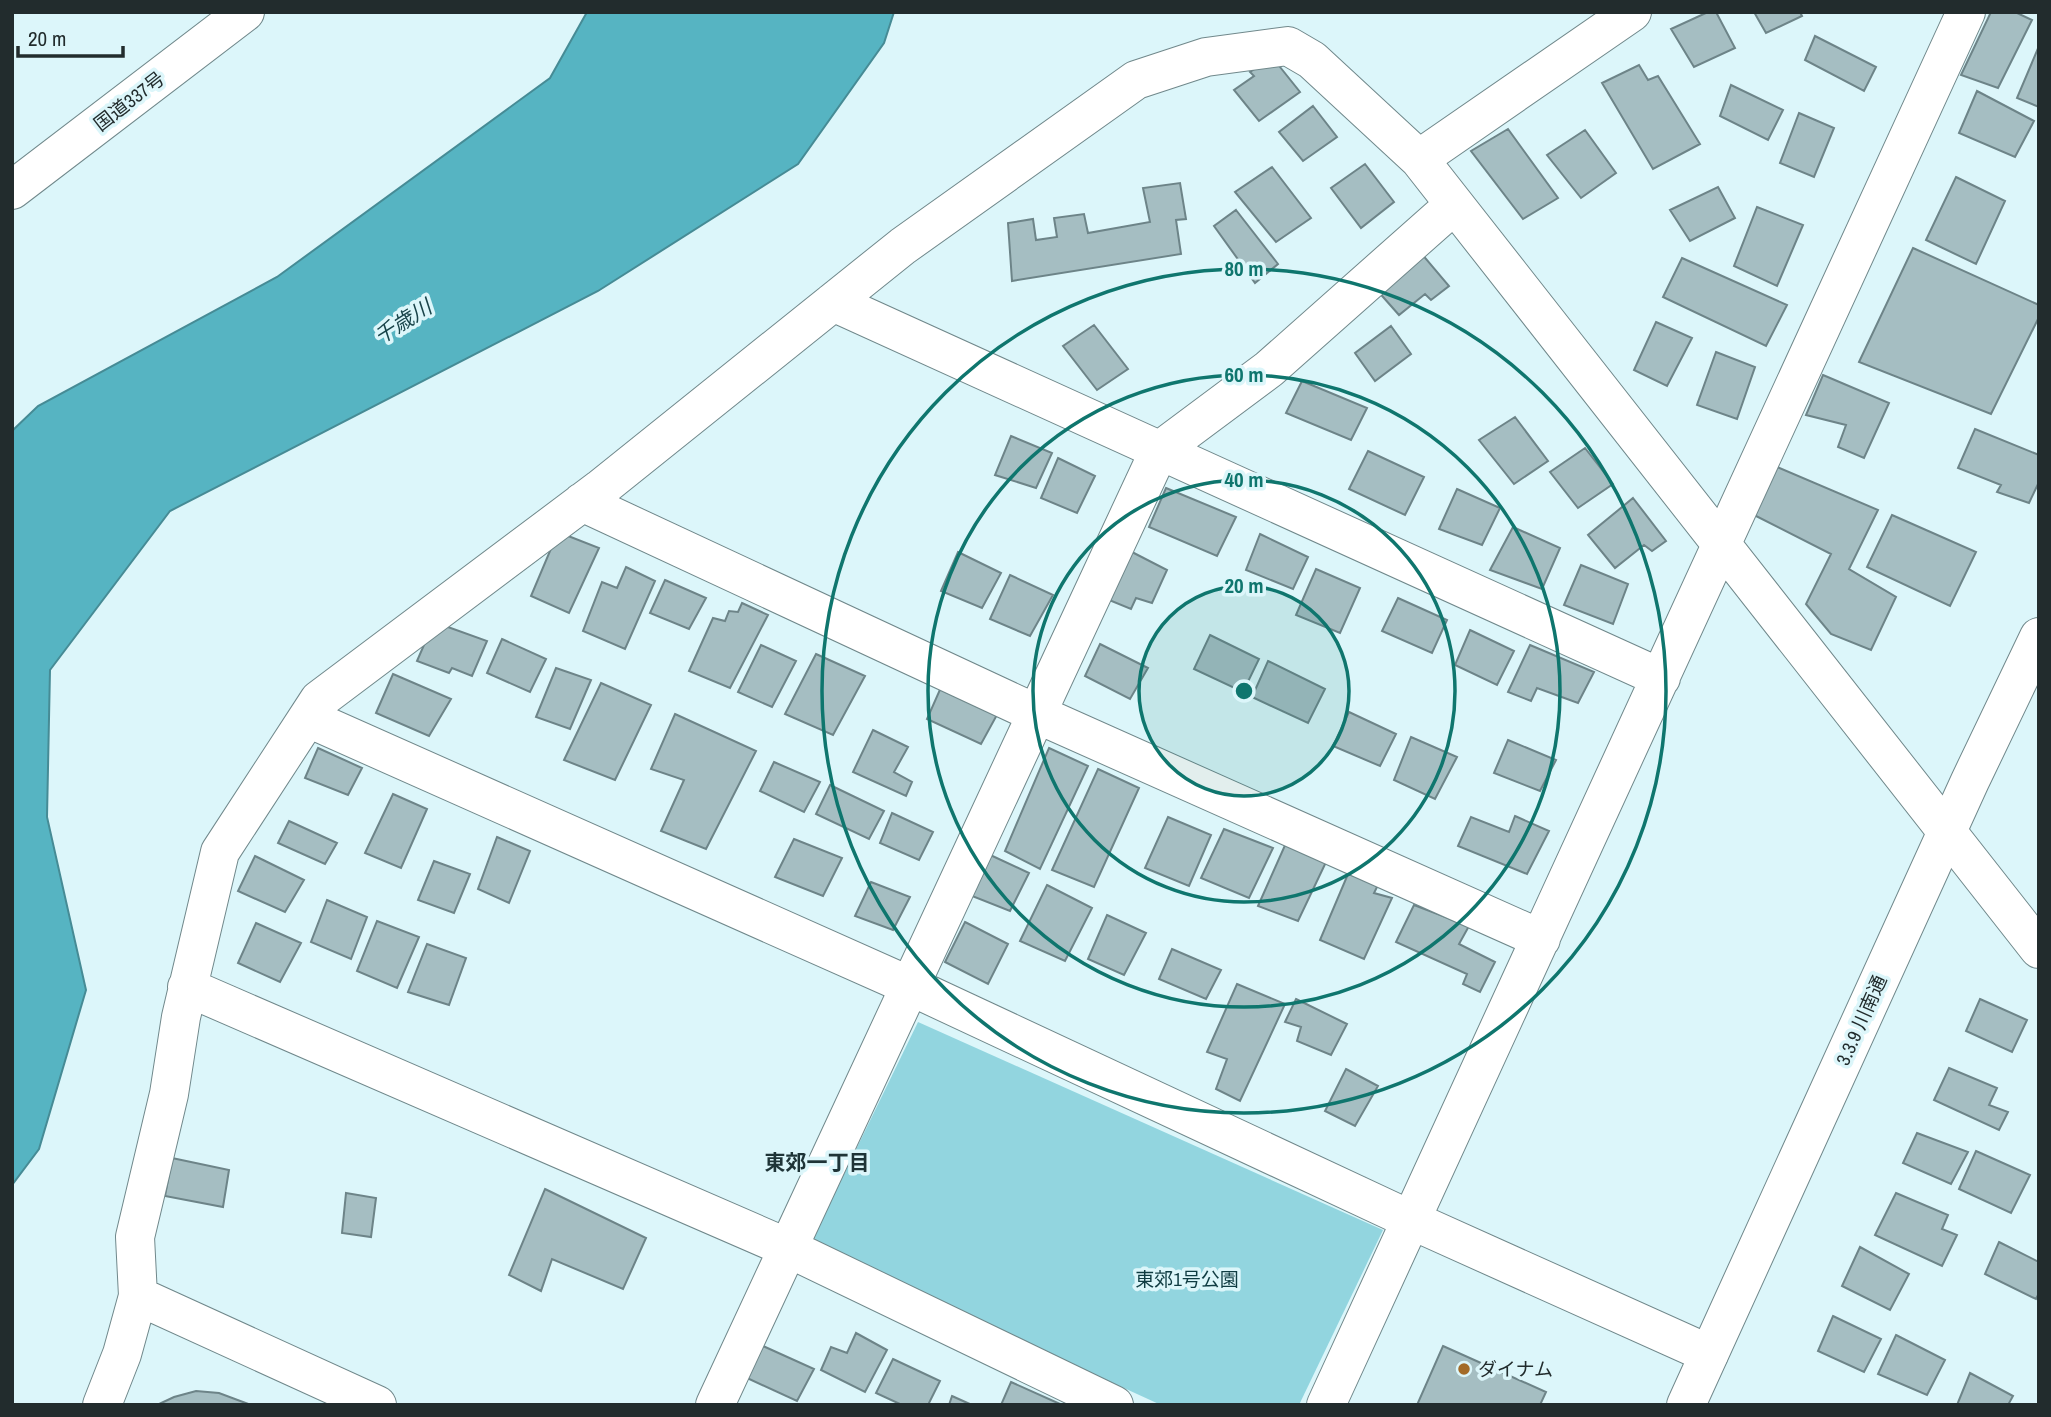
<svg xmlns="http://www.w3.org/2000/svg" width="2051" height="1417" font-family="'Archivo Narrow','Noto Sans JP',sans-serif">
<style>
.green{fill:#92d5df}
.water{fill:#56b4c2;stroke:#468b95;stroke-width:2}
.building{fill:#a5bec2;stroke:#6d8488;stroke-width:2}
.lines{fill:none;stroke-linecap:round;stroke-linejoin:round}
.street-casing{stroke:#70888b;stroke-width:40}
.secondary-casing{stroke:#70888b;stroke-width:40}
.highway-casing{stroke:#70888b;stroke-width:40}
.street{stroke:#fff;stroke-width:38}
.secondary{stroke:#fff;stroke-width:38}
.highway{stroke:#fff;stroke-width:38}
.ring{fill:none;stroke:#0f766e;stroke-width:3.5}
.poi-dot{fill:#a36b28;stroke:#dcf6fa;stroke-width:2.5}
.labels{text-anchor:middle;stroke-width:7;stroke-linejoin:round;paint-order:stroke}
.street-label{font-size:19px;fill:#222c2d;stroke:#dcf6fa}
.park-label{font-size:19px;fill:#0f3c42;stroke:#dcf6fa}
.poi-label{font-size:19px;fill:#222c2d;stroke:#dcf6fa;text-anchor:start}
.water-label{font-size:21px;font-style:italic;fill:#19444a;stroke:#dcf6fa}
.neighbourhood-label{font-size:21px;font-weight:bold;fill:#1f3437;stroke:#dcf6fa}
.centre{fill:#0f766e;stroke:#dcf6fa;stroke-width:3.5}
.ring-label{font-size:21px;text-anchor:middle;font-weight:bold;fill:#0f766e;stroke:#dcf6fa;stroke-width:7;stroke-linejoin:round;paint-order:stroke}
</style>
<rect width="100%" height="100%" fill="#dcf6fa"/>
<path class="green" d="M918,1022L1383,1230L1299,1405H1161L810,1244Z"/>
<path class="water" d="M587,12H894L884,43L798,164L598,291L170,511L50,670L47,817L86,990L39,1149L12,1185V431L38,406L277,277L550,78Z"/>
<path class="building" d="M1708,12H1716L1735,48L1694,67L1671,29Z
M1754,12H1800L1802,16L1766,33Z
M1991,12H2015L2032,20L1998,88L1961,75Z
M1815,36L1876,67L1864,91L1805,60Z
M2039,46V107L2017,98Z
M1272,57L1300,92L1259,121L1234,90L1254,76L1250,72Z
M1639,65L1648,80L1658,76L1700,144L1653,169L1602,83Z
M1731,85L1783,110L1768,140L1720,116Z
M1977,91L2034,121L2015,157L1959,133Z
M1313,106L1337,137L1303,161L1279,132Z
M1799,113L1834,128L1814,177L1780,163Z
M1508,129L1558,198L1523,219L1471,151Z
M1585,130L1616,173L1581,198L1547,155Z
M1365,164L1394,202L1361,228L1331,188Z
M1272,167L1311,218L1276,242L1235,192Z
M1956,177L2005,201L1976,264L1926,240Z
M1180,183L1186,219L1176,220L1181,254L1012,281L1008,223L1033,219L1036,240L1057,237L1054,218L1084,214L1088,233L1150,222L1143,188Z
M1718,187L1735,218L1690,241L1670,210Z
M1757,207L1803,225L1777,286L1734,266Z
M1236,210L1278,264L1255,283L1214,226Z
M1913,248L2039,305V317L1991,414L1859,362Z
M1421,253L1449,286L1431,300L1425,294L1399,315L1376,289Z
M1682,258L1787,305L1766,346L1663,297Z
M1656,322L1692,338L1667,386L1634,370Z
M1094,325L1128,369L1097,390L1063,346Z
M1391,326L1411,354L1375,381L1355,353Z
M1716,352L1755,367L1737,419L1697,405Z
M1823,375L1889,403L1864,458L1838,447L1846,425L1806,415Z
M1302,381L1367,408L1351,440L1286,413Z
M1515,417L1548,461L1514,484L1479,440Z
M1975,429L2039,455V482L2029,503L1997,492L2001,485L1958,468Z
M1011,436L1052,453L1036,488L995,475Z
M1585,448L1613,484L1578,508L1550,472Z
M1368,451L1424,477L1405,515L1349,489Z
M1058,458L1095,476L1077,513L1041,498Z
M1777,467L1878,510L1849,569L1896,597L1871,650L1831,634L1806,604L1831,554L1754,515Z
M1166,488L1236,517L1217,556L1149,527Z
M1457,489L1500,508L1482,545L1439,529Z
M1633,498L1666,541L1652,551L1644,545L1615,568L1588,535Z
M1892,515L1976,552L1950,606L1867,567Z
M1513,527L1560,548L1542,589L1490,570Z
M558,532L599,548L569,613L531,596Z
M1260,534L1308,557L1293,589L1246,570Z
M1130,551L1167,570L1152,603L1136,598L1131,609L1109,600Z
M958,552L1001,573L982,608L941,591Z
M1581,565L1628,584L1613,624L1564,605Z
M626,567L655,581L625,649L583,631L602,582L617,588Z
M1316,569L1360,588L1340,633L1296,615Z
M1010,575L1053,595L1030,636L990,619Z
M665,580L706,598L689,629L650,613Z
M1398,598L1447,620L1432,653L1382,631Z
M742,603L768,615L730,688L689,671L713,618L725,621L729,611L738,612Z
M434,622L487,641L472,676L452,668L449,673L417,661Z
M1470,630L1514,651L1497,685L1455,665Z
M1210,635L1259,659L1243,692L1194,669Z
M502,639L546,659L530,692L487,673Z
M1100,644L1148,668L1130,699L1085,676Z
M761,645L796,661L772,707L738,692Z
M1530,645L1594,672L1578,703L1537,688L1531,701L1508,692Z
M816,654L865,676L833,735L785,714Z
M1268,661L1325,689L1308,723L1252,697Z
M556,668L591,680L570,729L536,717Z
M393,674L451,699L429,736L376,713Z
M601,683L651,705L615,780L564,760Z
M942,685L998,713L981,744L927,719Z
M1349,712L1396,734L1380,766L1333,746Z
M675,714L756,751L706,849L661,831L684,780L651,769Z
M873,730L908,747L894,772L912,782L906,796L853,772Z
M1411,737L1457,757L1435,799L1394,780Z
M1508,740L1556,760L1540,791L1494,773Z
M318,748L362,768L348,795L305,778Z
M1049,748L1088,766L1040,869L1005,851Z
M774,762L820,782L804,812L760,791Z
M1098,769L1139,788L1094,887L1052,870Z
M830,785L884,811L869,839L816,814Z
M393,794L427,809L401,868L365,853Z
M892,813L933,832L919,860L880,843Z
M1515,816L1549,831L1527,874L1458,846L1471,817L1509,832Z
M1168,817L1211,835L1189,886L1145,868Z
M289,821L337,843L325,864L278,843Z
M1224,829L1273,848L1249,898L1201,878Z
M497,837L530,851L509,903L478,889Z
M794,839L842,858L823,896L775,877Z
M1286,843L1327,860L1298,921L1258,906Z
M986,853L1029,873L1010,911L967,894Z
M255,856L304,880L285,912L238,891Z
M434,861L470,874L454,913L418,900Z
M1348,874L1379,883L1374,893L1392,898L1364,959L1320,940Z
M871,882L910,897L893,930L855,916Z
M1047,885L1092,908L1065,961L1020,941Z
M327,900L367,917L351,959L311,942Z
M1414,905L1469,926L1459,944L1495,962L1480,992L1463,984L1467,974L1396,942Z
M1107,915L1146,933L1124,975L1088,959Z
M377,921L419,937L397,988L357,971Z
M965,922L1008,944L988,984L945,962Z
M256,923L301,943L280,982L238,963Z
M427,944L466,958L449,1005L408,992Z
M1172,949L1221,970L1206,999L1159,979Z
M1237,984L1285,1004L1240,1101L1216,1089L1227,1059L1207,1052Z
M1296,999L1347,1024L1331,1055L1297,1041L1301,1027L1285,1022Z
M1980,999L2027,1020L2012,1052L1966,1031Z
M1949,1068L1997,1088L1989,1105L2008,1112L1999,1130L1934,1100Z
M1346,1069L1378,1086L1355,1126L1325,1111Z
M1917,1133L1968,1152L1951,1184L1903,1163Z
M1976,1151L2030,1175L2011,1213L1959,1189Z
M172,1158L229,1170L223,1207L165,1196Z
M545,1189L646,1238L623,1289L552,1259L541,1291L509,1275Z
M346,1193L376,1198L371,1237L342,1233Z
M1896,1193L1948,1215L1942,1229L1957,1235L1942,1266L1875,1235Z
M1999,1242L2039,1262V1293L2036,1299L1985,1274Z
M1860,1247L1909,1274L1890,1310L1842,1286Z
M1833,1316L1881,1339L1864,1372L1818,1351Z
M856,1333L887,1350L865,1392L821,1370L831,1347L847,1353Z
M1896,1335L1945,1360L1927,1395L1878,1374Z
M763,1346L814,1369L797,1401L747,1378Z
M1443,1346L1546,1392L1540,1405H1417Z
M893,1359L940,1381L928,1405H902L876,1393Z
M1970,1373L2013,1396L2008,1405H1957Z
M1011,1382L1060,1404L1001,1405Z
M196,1391L219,1393L251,1405H157L174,1397Z
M952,1396L972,1405H949Z"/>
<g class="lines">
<g class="street-casing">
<path id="street" d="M1419,159L1632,12
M833,302L1661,678
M582,502L1037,714L1541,939
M308,718L910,986L1411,1220L1709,1354
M187,987L788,1248L1114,1405
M138,1296L377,1405
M102,1405L122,1354L138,1296L135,1237L169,1094L181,1017L220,852L319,700L600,489L903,246L1136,80L1206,57L1288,46L1312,60L1419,159L2039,949
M715,1405L1159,451L1269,369L1454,205
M1326,1405L1966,12"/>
</g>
<g class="secondary-casing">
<path id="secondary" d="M1686,1405L1970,781L2039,637"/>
</g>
<g class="highway-casing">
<path id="highway" d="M12,190L245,12"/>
</g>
<use href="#street" class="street"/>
<use href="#secondary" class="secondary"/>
<use href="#highway" class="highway"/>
</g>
<circle cx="1244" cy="691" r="105" fill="#0f766e" fill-opacity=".12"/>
<g class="ring">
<circle cx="1244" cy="691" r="105"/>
<circle cx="1244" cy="691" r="211"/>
<circle cx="1244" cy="691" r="316"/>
<circle cx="1244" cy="691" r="422"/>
</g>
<circle class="poi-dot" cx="1464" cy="1369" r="7"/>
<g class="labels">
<g class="street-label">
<text transform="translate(129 101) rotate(-38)" y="7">国道337号</text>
<text transform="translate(1861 1020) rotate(-66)" y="7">3.3.9 川南通</text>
</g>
<g class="park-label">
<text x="1187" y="1286">東郊1号公園</text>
</g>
<g class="poi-label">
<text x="1478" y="1376">ダイナム</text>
</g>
<g class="water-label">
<text transform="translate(403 322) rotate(-32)" y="7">千歳川</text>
</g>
<g class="neighbourhood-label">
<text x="817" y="1170">東郊一丁目</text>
</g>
</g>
<circle cx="1244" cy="691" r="10" class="centre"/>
<g class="ring-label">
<text x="1244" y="276">80 m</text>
<text x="1244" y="382">60 m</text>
<text x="1244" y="487">40 m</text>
<text x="1244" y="593">20 m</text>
</g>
<rect width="2051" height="1417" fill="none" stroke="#222c2d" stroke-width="28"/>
<path d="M18 46v10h105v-10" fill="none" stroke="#222c2d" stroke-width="3.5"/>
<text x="28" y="46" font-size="21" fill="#222c2d" stroke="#dcf6fa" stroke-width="5" paint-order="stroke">20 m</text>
</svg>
